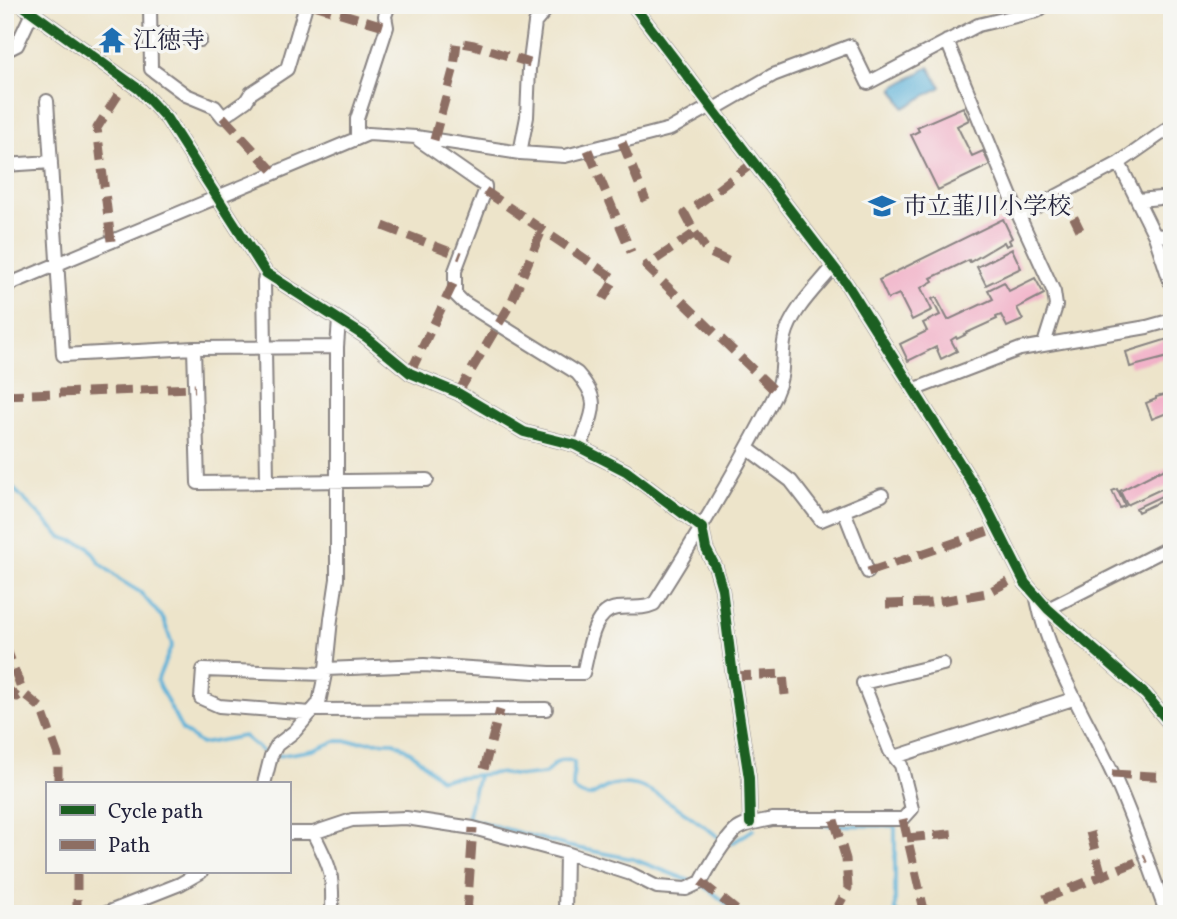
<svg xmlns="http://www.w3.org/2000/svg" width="1177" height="919" font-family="Vollkorn,'Noto Serif JP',serif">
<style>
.water{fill:#5cb1d8;stroke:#3f6a8a;stroke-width:2}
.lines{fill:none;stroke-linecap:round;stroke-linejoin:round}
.stream{stroke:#5cb1d8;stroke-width:3.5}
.building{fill:#f1acc5}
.minor-casing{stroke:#888382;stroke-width:16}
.minor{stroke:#fff;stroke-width:12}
.quiet{stroke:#8d6e63;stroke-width:9;stroke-dasharray:18 9;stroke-linecap:butt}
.cycleway-casing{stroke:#f6f6f2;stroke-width:15}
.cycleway{stroke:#1b5e20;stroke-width:10}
.labels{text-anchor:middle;stroke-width:7;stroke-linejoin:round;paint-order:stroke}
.poi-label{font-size:24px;fill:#22223b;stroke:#f6f6f2;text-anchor:start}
</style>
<rect width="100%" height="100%" fill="#f6f6f2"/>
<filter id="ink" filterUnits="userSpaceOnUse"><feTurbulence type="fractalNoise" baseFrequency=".0143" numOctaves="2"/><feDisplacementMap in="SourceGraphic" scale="14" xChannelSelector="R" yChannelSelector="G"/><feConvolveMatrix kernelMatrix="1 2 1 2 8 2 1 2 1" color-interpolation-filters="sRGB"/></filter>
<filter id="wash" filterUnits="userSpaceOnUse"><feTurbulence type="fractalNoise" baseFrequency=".00686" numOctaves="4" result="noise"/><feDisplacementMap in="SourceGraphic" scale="28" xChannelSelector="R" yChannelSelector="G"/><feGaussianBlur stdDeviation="1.57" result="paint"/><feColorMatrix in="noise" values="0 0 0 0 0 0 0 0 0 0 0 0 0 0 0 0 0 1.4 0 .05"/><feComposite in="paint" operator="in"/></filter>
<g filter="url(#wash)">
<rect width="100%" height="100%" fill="#ede4ca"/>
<path class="water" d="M929,67L941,87L904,108L893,88Z"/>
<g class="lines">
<path class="stream" d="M5,480L61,537L88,546L100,563L120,580L140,592L164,620L172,645L157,681L182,730L201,744L244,736L263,752L269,754
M277,756L314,750L336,741L394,742L412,753L440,779L497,773L523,776L545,774C554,764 560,756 574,762L573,789C593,805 594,790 612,785C618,784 628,784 634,785C651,786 706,827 722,840
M478,776L467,818L567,846L633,859L693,882
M823,825L895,826V911L900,914
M731,844L754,829
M703,885L740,914"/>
</g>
<g id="blocks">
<path class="building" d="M963,107L969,120L957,126L972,156L983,151L990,165L938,190L911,135L919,131L917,127Z
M1003,219L1012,238L1009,240L1011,244L1006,246L1004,242L970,262L969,260L931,278L933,281L921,288L932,310L912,320L899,294L888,299L879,280Z
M1012,249L1021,268L986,285L977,267Z
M1035,278L1044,294L1017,308L1023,320L1007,327L1001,315L996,317L997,319L964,334L965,335L957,339L956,337L951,340L957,351L941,359L936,347L908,361L900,344L927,331L923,323L940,315L932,299L936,297L948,320L993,299L988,290L1004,282L1009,291Z
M1168,339H1172V356L1130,367L1126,352Z
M1172,393V411L1152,419L1146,403L1156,399V397Z
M1172,466V484L1127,505L1120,491L1159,471V472Z
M1117,489L1125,506L1120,508L1112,491Z
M1172,491V496L1138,512L1136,508Z"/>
</g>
</g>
<g filter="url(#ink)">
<use href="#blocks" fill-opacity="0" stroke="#888382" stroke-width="2"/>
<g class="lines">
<g class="minor-casing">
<path id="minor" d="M22,5L140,90L167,119L266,273L366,337L410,373L458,393L524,432L575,445L626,471L702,528L706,549L716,568L722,589L733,676L749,778L750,823
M150,5L151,69L186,95L215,107L223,117L246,101L251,93L287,69L306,5
M633,5L846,283L983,500L1025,583L1048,609L1146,695L1172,726
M151,33L200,40
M947,41L1019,216L1054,292L1056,306L1044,344
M5,51L17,45L32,13
M47,101L63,355L194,348L337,347
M714,109L773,75L850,46L868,83L978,25L1037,11L1045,5
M357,138V119L387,27L385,16L389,5
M419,140L485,186V191L455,271V294L463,302L577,373C604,403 591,414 580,448
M520,153L527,117L529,69L535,23L550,5
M1119,163L1155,236L1172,287
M5,165L51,162
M1138,200L1172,197
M1019,216L1119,163L1172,126
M1155,236L1172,235
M266,273L264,281L267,482
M5,286L368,134L416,137L520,153L565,156L670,129L711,106
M194,348L198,483L427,480
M913,390L1020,349L1147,327L1172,320
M747,448L791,481L821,520L882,495
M844,511L868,572
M1037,599C1050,664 1089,721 1116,781C1135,823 1150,868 1166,912
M1048,609L1172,546
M326,669L424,665L550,673H583C589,653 591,611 617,608C631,606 641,610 654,604C697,536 739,467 775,395C786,372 780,358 785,337C791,311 817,287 833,267
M315,710L546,709
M311,713L219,706L201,698L203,670L325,674
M895,757L1073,699
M264,784L271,756L277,745L295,731L319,703L326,669L331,619L337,579V347L339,320
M289,833H313L352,820L406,818L473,828L566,853L631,874L657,887L686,889L701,882C710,865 721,845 735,831C744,823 760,822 772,819H903L912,809L901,765L890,751L863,683L943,664
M313,833C332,869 333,874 332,914
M104,914L180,884L201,872
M565,914L566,853"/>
</g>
<use href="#minor" class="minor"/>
<path class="quiet" d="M314,5L387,27
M223,117L275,173
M434,140L454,67L457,42L474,45L530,63
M622,142L646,201
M588,150L631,252
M753,163L685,214L695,233L646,266L776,392
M485,191L615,279L600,304
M1062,193L1080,230
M383,226L461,256
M695,233L708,252L730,262
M111,241L97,128L127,81
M410,373L455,280
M458,393L511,303L542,230
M5,395L195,388
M868,572L998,528
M5,573V576
M886,604L930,603L987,593L1021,575
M5,644L23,693
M733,676L783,674L785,695
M5,687L17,697L23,693L41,708L58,755V784
M484,769L500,710
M1112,774L1172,777
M903,819L925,914
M834,820L846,859L848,888L834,914
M1090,832L1102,876
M907,838L959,833
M77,872V914
M701,882L741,914
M1044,899L1146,858
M467,914L473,828
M1164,914L1172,907"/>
<g class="cycleway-casing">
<path id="cycleway" d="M22,5L140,90L167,119L266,273L366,337L410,373L458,393L524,432L575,445L626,471L702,528L706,549L716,568L722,589L733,676L749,778L750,823
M633,5L846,283L983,500L1025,583L1048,609L1146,695L1172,726"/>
</g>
<use href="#cycleway" class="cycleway"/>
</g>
</g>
<defs>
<g id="temple-bare" transform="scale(2.1)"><path d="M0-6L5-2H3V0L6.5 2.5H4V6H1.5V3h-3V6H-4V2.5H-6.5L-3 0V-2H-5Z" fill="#1f6fb2" stroke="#f6f6f2" stroke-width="2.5" paint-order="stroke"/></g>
<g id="school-bare" transform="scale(2.1)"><path d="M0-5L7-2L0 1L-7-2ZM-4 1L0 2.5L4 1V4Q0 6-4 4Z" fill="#1f6fb2" stroke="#f6f6f2" stroke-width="2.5" paint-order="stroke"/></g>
</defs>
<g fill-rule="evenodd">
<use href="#temple-bare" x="112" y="40"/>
<use href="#school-bare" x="882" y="206"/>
</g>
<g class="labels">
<g class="poi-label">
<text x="133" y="48">江徳寺</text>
<text x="903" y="214">市立韮川小学校</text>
</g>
</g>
<rect width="1177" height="919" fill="none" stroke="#f6f6f2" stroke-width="28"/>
<rect x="46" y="782" width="245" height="91" fill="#f6f6f2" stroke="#a1a1a9" stroke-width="2"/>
<rect x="60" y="805" width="35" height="10" fill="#1b5e20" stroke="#a1a1a9" stroke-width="2"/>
<text x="108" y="818" font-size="21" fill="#22223b">Cycle path</text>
<rect x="60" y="840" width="35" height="10" fill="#8d6e63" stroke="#a1a1a9" stroke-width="2"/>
<text x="108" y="852" font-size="21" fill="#22223b">Path</text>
</svg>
